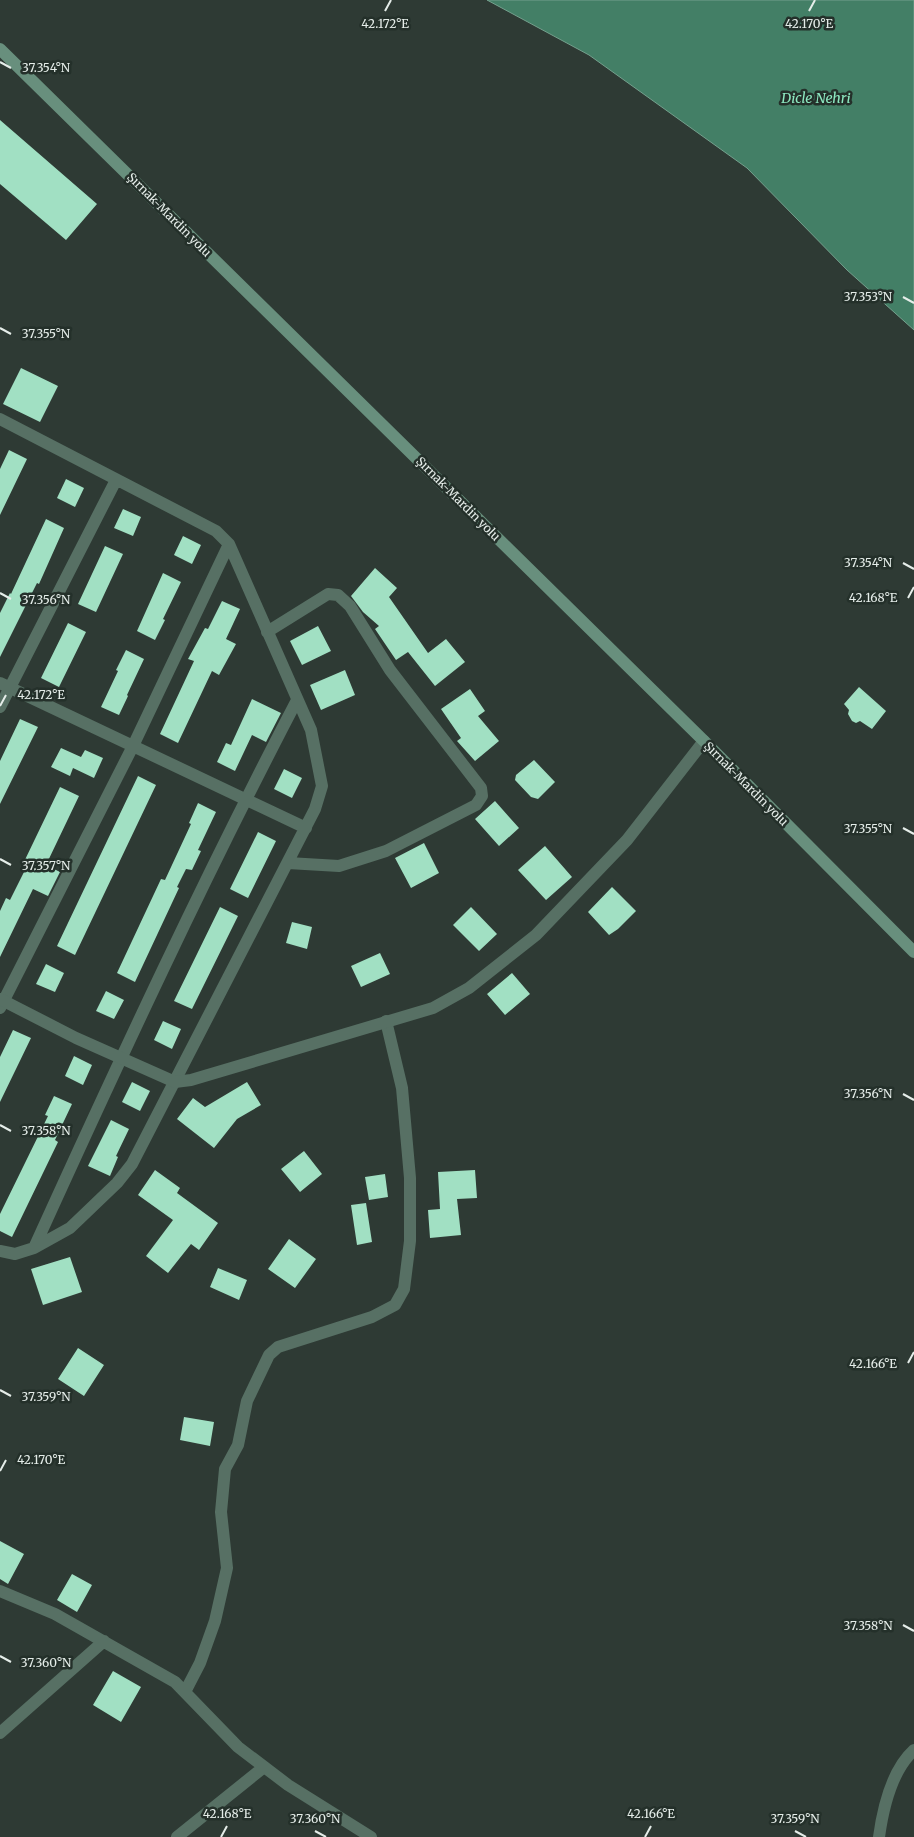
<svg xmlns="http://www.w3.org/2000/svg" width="914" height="1837" font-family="Merriweather,serif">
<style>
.water{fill:#437f66;stroke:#74a08d}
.building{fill:#a1e0c3}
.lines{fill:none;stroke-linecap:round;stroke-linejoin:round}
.minor{stroke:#577064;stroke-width:12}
.tertiary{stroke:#577064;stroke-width:12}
.secondary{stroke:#688f7d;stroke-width:12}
.ticks{fill:none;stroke:#e5ede9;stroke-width:2}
.labels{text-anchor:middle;stroke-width:5;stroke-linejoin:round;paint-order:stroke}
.street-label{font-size:12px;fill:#e5ede9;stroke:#24302a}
.water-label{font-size:14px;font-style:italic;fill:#8eeac2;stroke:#24302a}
.ticks-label{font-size:12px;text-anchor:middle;fill:#e5ede9;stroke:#24302a;stroke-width:5;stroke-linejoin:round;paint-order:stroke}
</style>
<rect width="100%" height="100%" fill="#2e3a34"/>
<path class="water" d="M487,0H914V330L847,270L747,168L589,55Z"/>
<path class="building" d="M0,120L97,204L66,240L0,184Z
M21,368L58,386L40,422L3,404Z
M9,450L27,459L0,515V469Z
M66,479L84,488L75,507L57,498Z
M123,509L141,517L133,536L114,528Z
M46,519L64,528L39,584L37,583L0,657V613L10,593L11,594Z
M183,536L201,545L192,564L174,555Z
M105,546L123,554L96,612L78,604Z
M375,568L397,588L389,597L428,653L446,639L465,662L435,686L408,652L396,660L375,629L379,626L363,612L351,596Z
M163,573L181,582L163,619L165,620L155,640L137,631Z
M222,601L240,609L226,639L236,644L219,675L212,671L178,743L160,734L194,661L188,659L205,628L208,629Z
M68,623L86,632L59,687L41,678Z
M318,626L331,651L302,665L290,641Z
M126,650L144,659L127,695L128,696L119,715L101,707L118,671L116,670Z
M345,670L355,695L321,710L310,685Z
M859,687L886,711L872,729L860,721L856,723L852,721L848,714L849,710L844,704Z
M470,689L485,711L478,716L499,741L475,761L457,741L461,738L441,709Z
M252,699L281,713L266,742L252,735L235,771L217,762L226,743L231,745Z
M20,719L38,727L0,804V761Z
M61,748L81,757L85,750L103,758L94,778L73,768L70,776L51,767Z
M534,760L555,782L538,799L531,797L515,780L516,775Z
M284,769L302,778L292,798L274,789Z
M138,776L156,785L75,955L57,946Z
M60,787L79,796L46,865L60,872L48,896L33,889L0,957V911L6,898L10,900L26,868L22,866Z
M495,801L519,828L499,846L475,819Z
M198,803L216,812L198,850L201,851L192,870L186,869L177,887L179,888L135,982L117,973L161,879L165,880L191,824L189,823Z
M258,832L276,841L248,898L230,889Z
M424,843L439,873L411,888L395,858Z
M545,846L572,877L546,900L518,870Z
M612,887L636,911L618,929L609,935L588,912Z
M220,907L238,916L192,1009L174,1001Z
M471,907L497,934L479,951L453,925Z
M292,922L312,927L307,949L286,943Z
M380,953L390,974L361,987L351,966Z
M46,964L64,973L55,992L36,984Z
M512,973L530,994L505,1015L487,994Z
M106,991L124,1000L114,1019L96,1011Z
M163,1021L181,1029L172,1049L154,1040Z
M13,1030L31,1038L0,1102V1057Z
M74,1056L92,1065L83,1085L65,1076Z
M132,1082L150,1091L140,1111L122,1102Z
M247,1082L261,1105L237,1119L214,1148L177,1119L193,1098L205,1107Z
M54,1096L72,1104L55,1140L58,1142L12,1237L0,1231V1214L48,1116L45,1115Z
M111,1120L129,1129L116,1156L118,1157L110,1176L88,1166Z
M304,1151L322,1174L300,1192L281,1169Z
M155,1170L180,1188L177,1193L218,1223L199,1250L191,1244L168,1273L146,1256L173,1220L138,1195Z
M475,1170L477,1198L457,1199L461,1235L430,1238L428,1210L440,1209L438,1172Z
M385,1174L388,1197L369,1200L365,1177Z
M366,1203L372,1242L357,1245L351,1205Z
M289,1239L316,1259L295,1288L268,1269Z
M70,1257L82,1292L43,1305L31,1269Z
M218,1268L247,1280L239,1300L210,1287Z
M78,1348L104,1365L84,1396L58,1379Z
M184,1417L214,1422L210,1446L180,1440Z
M0,1541L24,1554L8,1584L0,1579Z
M72,1574L92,1585L77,1612L57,1600Z
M113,1671L141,1687L121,1722L93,1705Z"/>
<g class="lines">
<path class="minor" d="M0,419L216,531L229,544L311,730L322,786L315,809L132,1164L117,1183L70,1228L34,1248L15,1254L0,1251
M267,632L328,594L338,595L350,606L390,670L481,788L482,796L476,805L386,851L339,866L288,863
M0,683L306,828
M0,707L116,480
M0,1008L133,746L229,544
M34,1248C118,1063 203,880 297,700
M0,1591L55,1614L175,1682L238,1747L288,1785L371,1837
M185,1692L200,1663L215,1621L227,1568L221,1512L225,1469L238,1445L247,1401L269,1355L278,1347L372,1317L395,1305L404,1289L410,1241V1178L402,1088L386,1021
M0,1733L104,1641
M177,1837L264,1767
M879,1837C883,1808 892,1770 914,1750"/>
<path class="tertiary" d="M0,999L76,1038L175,1082L191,1080L433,1008L469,988L536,935L627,840L704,741"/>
<path class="secondary" d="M0,49L704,741L914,952"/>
</g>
<path class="ticks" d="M385,11L391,0M809,11L815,0M0,62L11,68M903,297L914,303M0,328L11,334M903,563L914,569M0,593L11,599M908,598L914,587M0,706L6,695M903,828L914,834M0,859L11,865M903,1094L914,1100M0,1125L11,1131M908,1363L914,1352M0,1390L11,1396M0,1471L6,1460M903,1625L914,1631M0,1656L11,1662M315,1831L326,1837M795,1831L806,1837M221,1837L227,1826M645,1837L651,1826"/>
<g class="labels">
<g class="street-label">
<text transform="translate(169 215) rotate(45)" y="4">Şırnak-Mardin yolu</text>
<text transform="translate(458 499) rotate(45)" y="4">Şırnak-Mardin yolu</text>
<text transform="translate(746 784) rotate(45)" y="4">Şırnak-Mardin yolu</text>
</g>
<g class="water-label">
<text x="816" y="103">Dicle Nehri</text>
</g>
</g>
<g class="ticks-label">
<text x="385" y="28">42.172°E</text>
<text x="809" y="28">42.170°E</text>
<text x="46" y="72">37.354°N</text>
<text x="868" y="301">37.353°N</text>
<text x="46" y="338">37.355°N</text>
<text x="868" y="567">37.354°N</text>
<text x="873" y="602">42.168°E</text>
<text x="46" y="604">37.356°N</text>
<text x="41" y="699">42.172°E</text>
<text x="868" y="833">37.355°N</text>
<text x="46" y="870">37.357°N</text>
<text x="868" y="1098">37.356°N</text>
<text x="46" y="1135">37.358°N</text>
<text x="873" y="1368">42.166°E</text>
<text x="46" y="1401">37.359°N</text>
<text x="41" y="1464">42.170°E</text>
<text x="868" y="1630">37.358°N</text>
<text x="46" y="1667">37.360°N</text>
<text x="227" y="1818">42.168°E</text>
<text x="651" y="1818">42.166°E</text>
<text x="315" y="1823">37.360°N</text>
<text x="795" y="1823">37.359°N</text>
</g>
</svg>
